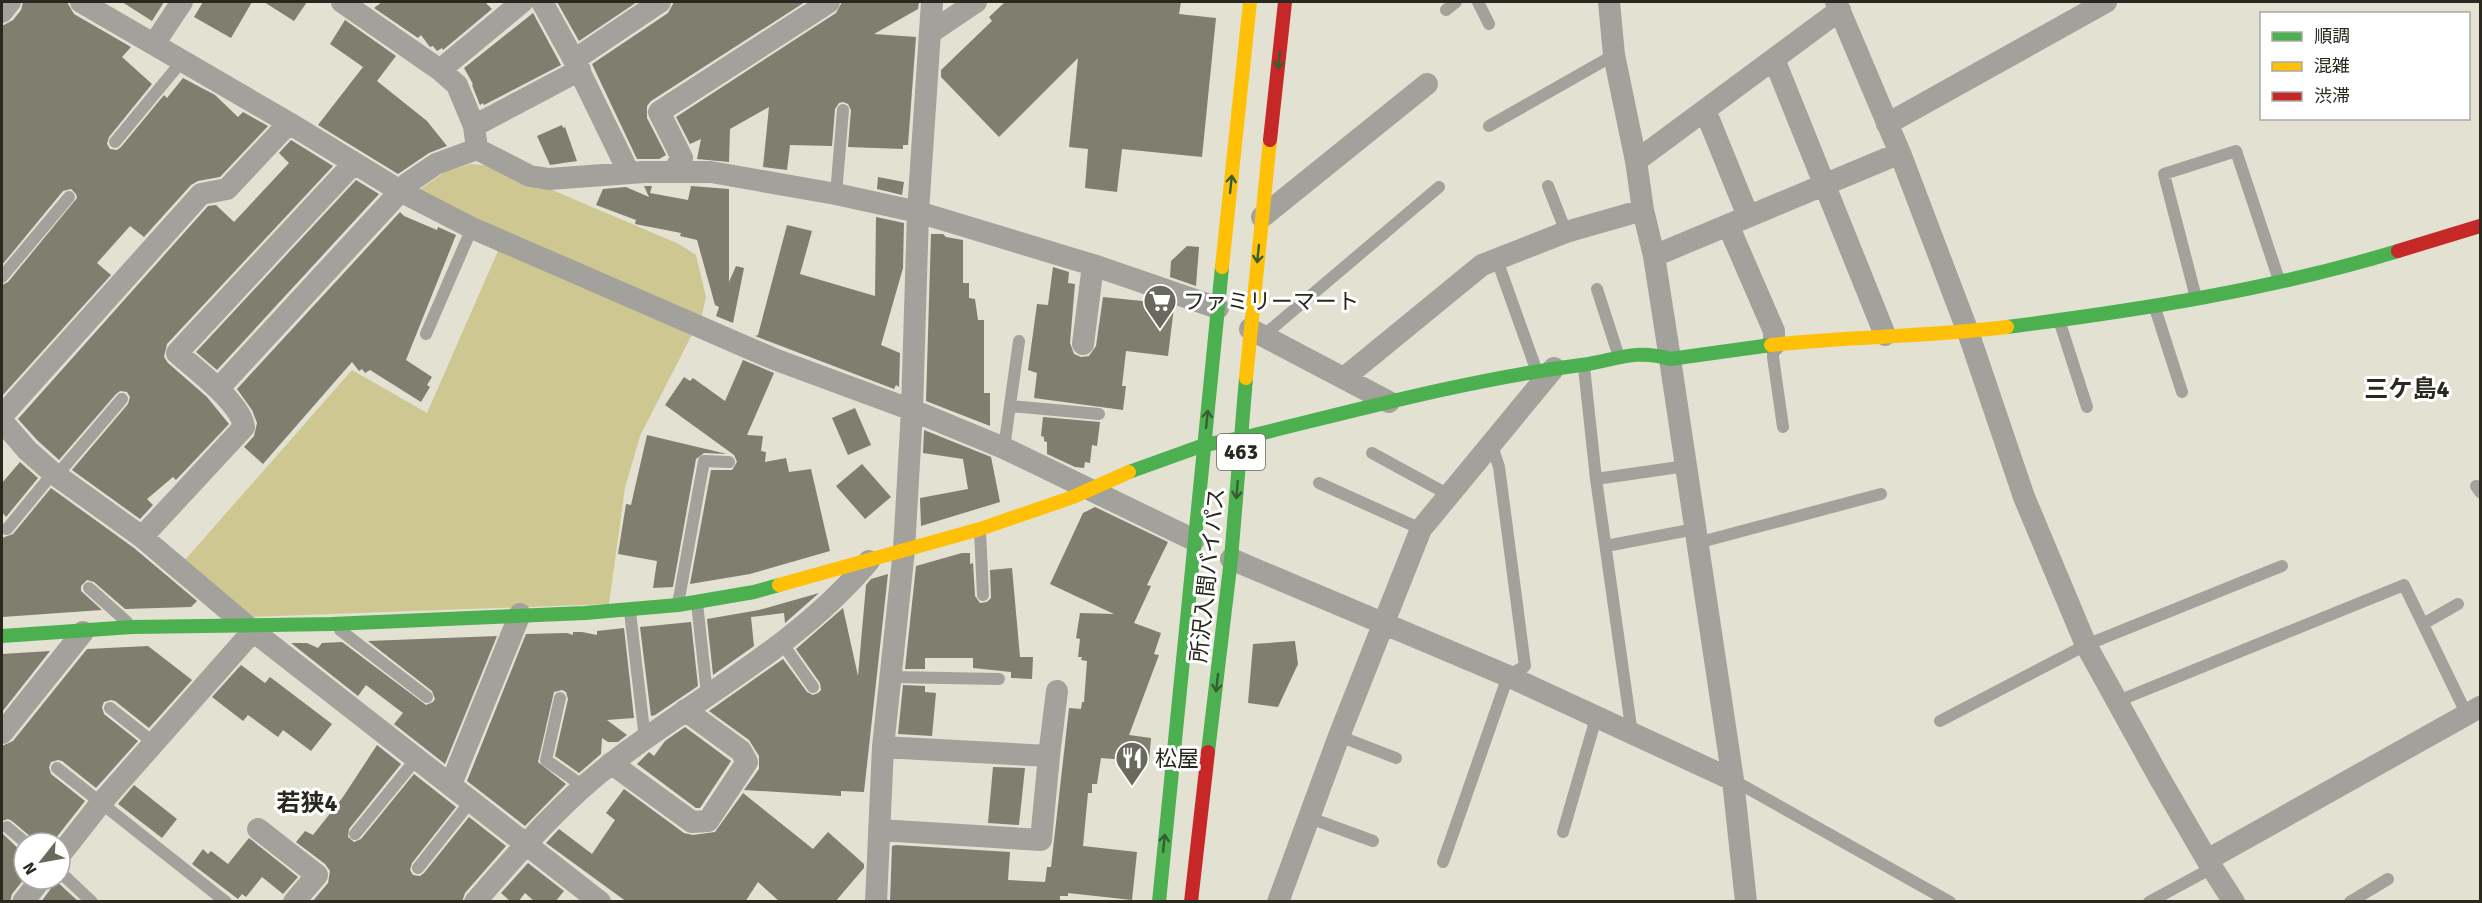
<svg xmlns="http://www.w3.org/2000/svg" width="2482" height="903" font-family="Signika,'Noto Sans JP',sans-serif">
<style>
.forest{fill:#cfc791}
.building{fill:#807e6e}
.lines{fill:none;stroke-linecap:round;stroke-linejoin:round}
.lane{stroke:#a2a19b;stroke-width:12}
.street{stroke:#a2a19b;stroke-width:22}
.fast{stroke:#4caf50;stroke-width:14}
.slow{stroke:#ffc107;stroke-width:14}
.jam{stroke:#c62828;stroke-width:14}
.oneway{stroke:#375e32}
.labels{text-anchor:middle;stroke-width:6;stroke-linejoin:round;paint-order:stroke}
.shield{fill:#fff;stroke:#696862;stroke-width:1.5}
.shield-label{font-size:21px;font-weight:bold;fill:#29281e}
.poi-label{font-size:22px;fill:#29281e;stroke:#fff;text-anchor:start}
.street-label{font-size:22px;fill:#29281e;stroke:#fff}
.neighbourhood-label{font-size:24px;font-weight:bold;fill:#29281e;stroke:#fff}
</style>
<rect width="100%" height="100%" fill="#e3e1d2"/>
<path class="forest" d="M471,164L492,166L517,175L679,244L696,255L706,297L702,315L640,436L625,488L609,604L249,617L184,561L352,370L427,413L505,235L416,192L445,172Z"/>
<path class="building" d="M23,2H67L74,14L131,47L122,57L152,84L109,137L107,144L110,149L117,150L121,147L164,95L167,98L183,78L215,95L238,117L243,112L268,126L220,177L198,181L191,185L144,237L130,226L97,263L111,275L2,396V285L8,282L77,198L76,194L71,189L63,191L2,265V26L13,20L21,10Z
M122,2H164L152,21Z
M203,2H252L231,38L194,17Z
M264,2H307L294,21Z
M382,2H485L492,9L443,50L442,48L437,51L433,46L430,47L421,35L418,38L374,8Z
M557,2H637L579,41Z
M674,2H805L651,101L647,106V118L666,155L659,159H637L592,64L668,13Z
M842,2H919L918,9L874,34L916,37L908,145H903V149L848,147L851,110L848,104L843,102L839,103L835,109L832,146L790,145L787,170L763,167L769,107L730,129L729,162L697,159L701,139L690,144L676,117L836,13Z
M1005,2H1181L1179,14L1216,18L1202,157L1122,149L1117,192L1085,188L1088,149L1069,147L1078,58L999,137L941,77V70L992,21L989,17Z
M533,13L561,65L484,105L483,103L480,105L472,85L473,84L464,68Z
M345,20L396,56L377,81L427,121L447,146L429,153L398,174L318,125L363,67L330,44Z
M562,125L563,128L565,127L577,161L550,165L537,136Z
M291,140L333,166L167,344L164,357L168,363L207,397L229,424L176,480L173,477L147,499L153,505L140,519L72,470L128,404L130,397L127,392L120,391L116,394L59,460L37,440L18,419L208,206L216,205L234,222L289,163L279,153Z
M878,177L904,182L902,195L877,189Z
M356,180L379,194L217,370L196,352Z
M644,186H652L650,193L688,200L691,186L729,189V282L736,266L744,268L733,323L716,316L719,307L715,305L697,240L680,236L681,233L635,224L636,220L596,205L603,189L626,187L649,197Z
M400,212L404,216L437,230L438,227L456,235L406,360L432,377L427,385L430,387L421,402L370,370L365,373L362,369L359,371L352,362L263,464L244,447L254,436L257,423L252,410L237,389Z
M876,217L904,223L903,268L881,345L900,353L899,387L896,385L894,389L755,336L758,335L787,225L812,231L800,274L875,296Z
M931,234H943L946,237L963,240V283H969V298L975,299L978,320H984V393H990V426L926,401Z
M1187,246L1199,247L1196,286L1170,277L1171,261Z
M1053,267L1069,272L1068,283L1075,284L1070,343L1074,354L1081,357L1089,356L1096,346L1103,297L1162,303L1174,307L1168,356L1126,351L1122,386H1126L1123,410L1034,398L1037,373L1028,370L1037,304L1048,305Z
M743,360L774,373L747,435L763,436L761,451L766,452L765,462L786,458L789,472L811,469L830,551L750,574L690,584L711,470H732L737,462L734,455L665,405L684,377L690,381L693,378L725,401Z
M855,408L871,445L848,455L832,418Z
M1043,417L1100,422L1097,446L1092,445L1090,463L1085,462L1084,468L1075,467L1047,454V442L1044,441V437L1041,436Z
M924,430L991,457L1000,502L921,526L920,498L968,489L963,459L923,453Z
M647,435L727,454L704,453L696,459L673,587L653,588L657,561L618,554L626,504L631,505Z
M20,462L38,478L6,517L2,512V483Z
M862,464L891,497L865,519L836,486Z
M51,488L134,548L197,601L191,607L125,609L94,582L87,580L81,586V591L102,610L2,617V538L13,534Z
M1095,507L1168,542L1147,585L1151,586L1134,623L1161,633L1154,654L1159,655L1129,735L1151,738L1149,762L1101,758L1097,784H1092V793H1088L1083,846L1137,852L1132,900L1068,893V896H1060V902H890L892,846L896,845L1010,852L1008,880L1045,882L1047,867H1051L1069,708L1081,709L1082,702H1084L1087,661L1081,660L1082,657H1078L1080,639L1076,638L1080,613L1114,614L1050,584L1083,513Z
M962,553H970V564L973,563L975,596L980,603L987,602L991,598L990,570L1012,568L1020,657H1033L1032,679L1011,678V672L973,668V658H925V669H905L916,566Z
M888,574L864,792L841,791V796L744,790L759,769V756L749,740L709,711L783,659L807,692L813,695L818,693L821,690L820,683L796,649L843,608L858,676L866,585L871,579Z
M819,593L785,623L784,613L751,617L754,646L713,675L707,619L759,610Z
M691,622L698,686L655,715L651,716L640,627Z
M624,628L634,718L607,720L627,735L618,742H608L602,738L601,754L579,773L555,756L568,699L566,692L562,690L554,692L538,762L566,784L525,826L467,781L526,634L567,633L573,635V632H582L597,635V631Z
M497,636L445,764L394,724L403,713L366,685L358,696L291,643H307L318,648L322,643L342,642L426,705L433,702L435,699L432,691L368,641Z
M1295,641L1298,664L1278,707L1248,703L1253,644Z
M148,646L192,680L149,728L115,701L111,700L104,702L102,707L104,714L138,741L96,788L62,761L58,760L51,762L49,767L51,774L85,801L52,843H34L31,837L12,821L8,819L2,821V746L13,741L87,649Z
M50,651L2,712V654Z
M241,665L265,683L270,677L332,724L311,751L283,730L278,737L248,715L243,721L212,697Z
M903,685L925,686V692L936,693L932,736L898,734Z
M685,727L731,761L700,808H696L637,764L649,752L654,756L665,741Z
M377,745L401,764L349,829L348,837L354,842L361,839L414,774L456,807L412,863L410,870L413,875L420,876L424,873L469,817L506,846L465,893L462,902H312L328,883L330,871L325,864L296,842L305,831L313,835L343,797Z
M993,767L1025,768L1019,825L988,823Z
M134,785L177,819L162,838L118,804Z
M624,789L684,833L693,835L715,832L743,793L813,849L828,832L864,864V868L835,902H780L758,882L745,902H627L546,843L559,829L592,854L615,820L606,813Z
M2,833L24,854V879L12,894L10,902H2Z
M249,838L298,877L283,894L262,877L246,897L242,894L238,899L192,864L203,849L208,854L211,851L228,864Z
M528,863L564,891L555,902H535L525,893L518,902H511L501,893Z
M54,879L79,902H41L52,887Z"/>
<g class="lines">
<path class="lane" d="M1478,2L1489,24
M1446,10L1456,2
M1489,126L1614,55
M115,142L182,61
M1548,186L1566,232
M836,194L843,110
M1497,260L1536,369
M2,277L69,197
M1597,289L1618,354
M2196,298L2164,174L2236,151L2279,280
M2155,308L2182,392
M2060,323L2087,407
M426,334L472,228
M1263,336L1439,187
M1774,345L1773,357L1783,427
M1584,367L1596,479L1632,734
M1010,406L1099,414
M1004,448L1019,341
M1372,453L1449,495
M57,475L122,399
M1596,479L1686,466
M1319,483L1421,529
M2476,486L2480,492
M7,529L53,473
M980,531L983,595
M1697,543L1881,494
M1606,546L1695,529
M89,588L127,622
M697,603L707,694
M678,604L704,461L729,462
M630,612L645,739
M2423,624L2458,604
M340,630L427,697
M782,643L813,687
M891,677L999,679
M560,698L546,760L583,786
M2118,701L2404,585L2467,715
M110,708L154,743
M1940,721L2086,645L2282,566
M1339,736L1396,758
M57,768L226,902
M1733,780L1950,902
M1310,818L1373,841
M7,827L26,843
M1563,832L1596,718
M355,834L417,758
M1443,862L1508,676L1525,666L1499,467L1492,446
M418,868L471,801
M60,872L92,902
M2149,902L2212,868
M2350,902L2388,879"/>
<path class="street" d="M81,2L289,123L400,191L472,228L774,359L912,410L1004,448L1194,540
M342,2L440,70L457,85L474,126L477,149
M542,2L574,60L629,173
M1609,2L1614,55L1636,161L1643,210L1654,256L1670,359L1733,780L1746,902
M1836,2L1900,153L1968,332L2024,497L2086,645L2160,779L2207,860L2234,902
M2,12L10,2
M930,33L976,2
M154,44L182,2
M1774,59L1885,335
M574,60L660,2
M440,70L522,2
M1705,110L1748,216
M1887,124L2106,2
M474,126L580,70
M1636,161L1840,10
M673,172L682,158L659,112L829,2
M1262,217L1427,84
M1728,225L1774,331V345
M1654,256L1900,153
M1250,329L1389,402
M1083,344L1093,265
M1344,378L1482,265L1566,232L1643,210
M218,389L408,183L436,164L477,149L530,176L549,179L644,172H711L836,194L918,212L1093,265L1218,308
M2,416L201,194L227,189L289,123
M2,421L27,450L53,473L142,537L253,631L600,902
M142,537L244,427C241,403 195,369 177,353L353,164
M1231,559L1508,676L1733,780
M2,733L83,632
M1049,756L1057,691
M611,763L692,822L708,821L747,762L741,751L685,710
M451,784L520,614
M258,829L317,875L294,902
M879,830L1041,840L1049,756L883,747
M60,855L100,804L253,631
M2207,860L2480,707
M23,902L41,879
M475,902C518,853 560,803 612,763C698,697 799,645 869,561
M876,902L883,747L904,550L912,410L918,212L932,2
M1278,902L1339,736L1421,529L1554,368"/>
<path class="fast" d="M2007,327C2139,310 2270,290 2398,251
M1129,472L1204,445L1242,438C1354,411 1466,380 1581,365C1613,361 1635,348 1670,359L1771,345
M2,636L132,627L332,624L585,613L678,605L754,592L779,585
M1208,752L1231,559L1246,378
M1159,902L1222,267"/>
<path class="slow" d="M1222,267L1250,2
M1771,345C1849,336 1929,337 2007,327
M1246,378L1270,140
M779,585L980,529L1073,497L1129,472"/>
<path class="jam" d="M1270,140L1285,2
M2398,251L2480,226
M1191,902L1208,752"/>
</g>
<defs><path id="oneway-shaft" d="M-6 0H5M1.5-3L5.5 0L1.5 3" fill="none" stroke-width="1.6" stroke-linecap="round" stroke-linejoin="round" transform="scale(1.5)"/></defs>
<g class="oneway">
<use href="#oneway-shaft" transform="translate(1279 60) rotate(96)"/>
<use href="#oneway-shaft" transform="translate(1231 184) rotate(-84)"/>
<use href="#oneway-shaft" transform="translate(1258 254) rotate(96)"/>
<use href="#oneway-shaft" transform="translate(1207 419) rotate(-84)"/>
<use href="#oneway-shaft" transform="translate(1237 490) rotate(95)"/>
<use href="#oneway-shaft" transform="translate(1217 683) rotate(97)"/>
<use href="#oneway-shaft" transform="translate(1164 843) rotate(-84)"/>
</g>
<defs>
<g id="supermarket-pin" transform="scale(1.725)"><path d="M0 17L-7.5 6A9.5 9.5 0 1 1 7.5 6Z" fill="#6a695d" stroke="#fff"/><path d="M-6-5.5h2.5l.6 2H6L4.5 2H-2.5L-4.4-4H-6ZM-1.5 3.2a1.3 1.3 0 1 0 .1 0ZM3 3.2a1.3 1.3 0 1 0 .1 0Z" fill="#fff"/></g>
<g id="restaurant-pin" transform="scale(1.725)"><path d="M0 17L-7.5 6A9.5 9.5 0 1 1 7.5 6Z" fill="#6a695d" stroke="#fff"/><path d="M-5-6h1v4h1v-4h1v4h1v-4h1v5L-1.5 .5V6h-2V.5L-5-1ZM5-6V6H3V1.5H1.5Q1.5-4 5-6Z" fill="#fff"/></g>
</defs>
<g fill-rule="evenodd">
<use href="#supermarket-pin" x="1160" y="301"/>
<use href="#restaurant-pin" x="1132" y="758"/>
</g>
<g class="labels">
<rect class="shield" x="1217" y="434" width="48" height="36" rx="4.5"/>
<g class="shield-label">
<text x="1241" y="459">463</text>
</g>
<g class="poi-label">
<text x="1183" y="309">ファミリーマート</text>
<text x="1155" y="766">松屋</text>
</g>
<g class="street-label">
<text transform="translate(1207 575) rotate(-84)" y="8">所沢入間バイパス</text>
</g>
<g class="neighbourhood-label">
<text x="2407" y="397">三ケ島4</text>
<text x="307" y="811">若狭4</text>
</g>
</g>
<rect width="2482" height="903" fill="none" stroke="#29281e" stroke-width="6"/>
<rect x="2260" y="12" width="210" height="108" fill="#ffffff" stroke="#a9a9a5" stroke-width="1.5"/>
<rect x="2272" y="32" width="30" height="9" fill="#4caf50" stroke="#a9a9a5" stroke-width="1.5"/>
<text x="2314" y="42" font-size="18" fill="#29281e">順調</text>
<rect x="2272" y="62" width="30" height="9" fill="#ffc107" stroke="#a9a9a5" stroke-width="1.5"/>
<text x="2314" y="72" font-size="18" fill="#29281e">混雑</text>
<rect x="2272" y="92" width="30" height="9" fill="#c62828" stroke="#a9a9a5" stroke-width="1.5"/>
<text x="2314" y="102" font-size="18" fill="#29281e">渋滞</text>
<g transform="translate(42 861) rotate(239)"><circle r="28" fill="#ffffff" stroke="#a9a9a5" stroke-width="1.5"/>
<path d="M0-4.5L10 22L0 15L-10 22Z" fill="#6a695d"/>
<text y="-9" font-size="16" font-weight="bold" text-anchor="middle" fill="#29281e">N</text>
</g>
</svg>
